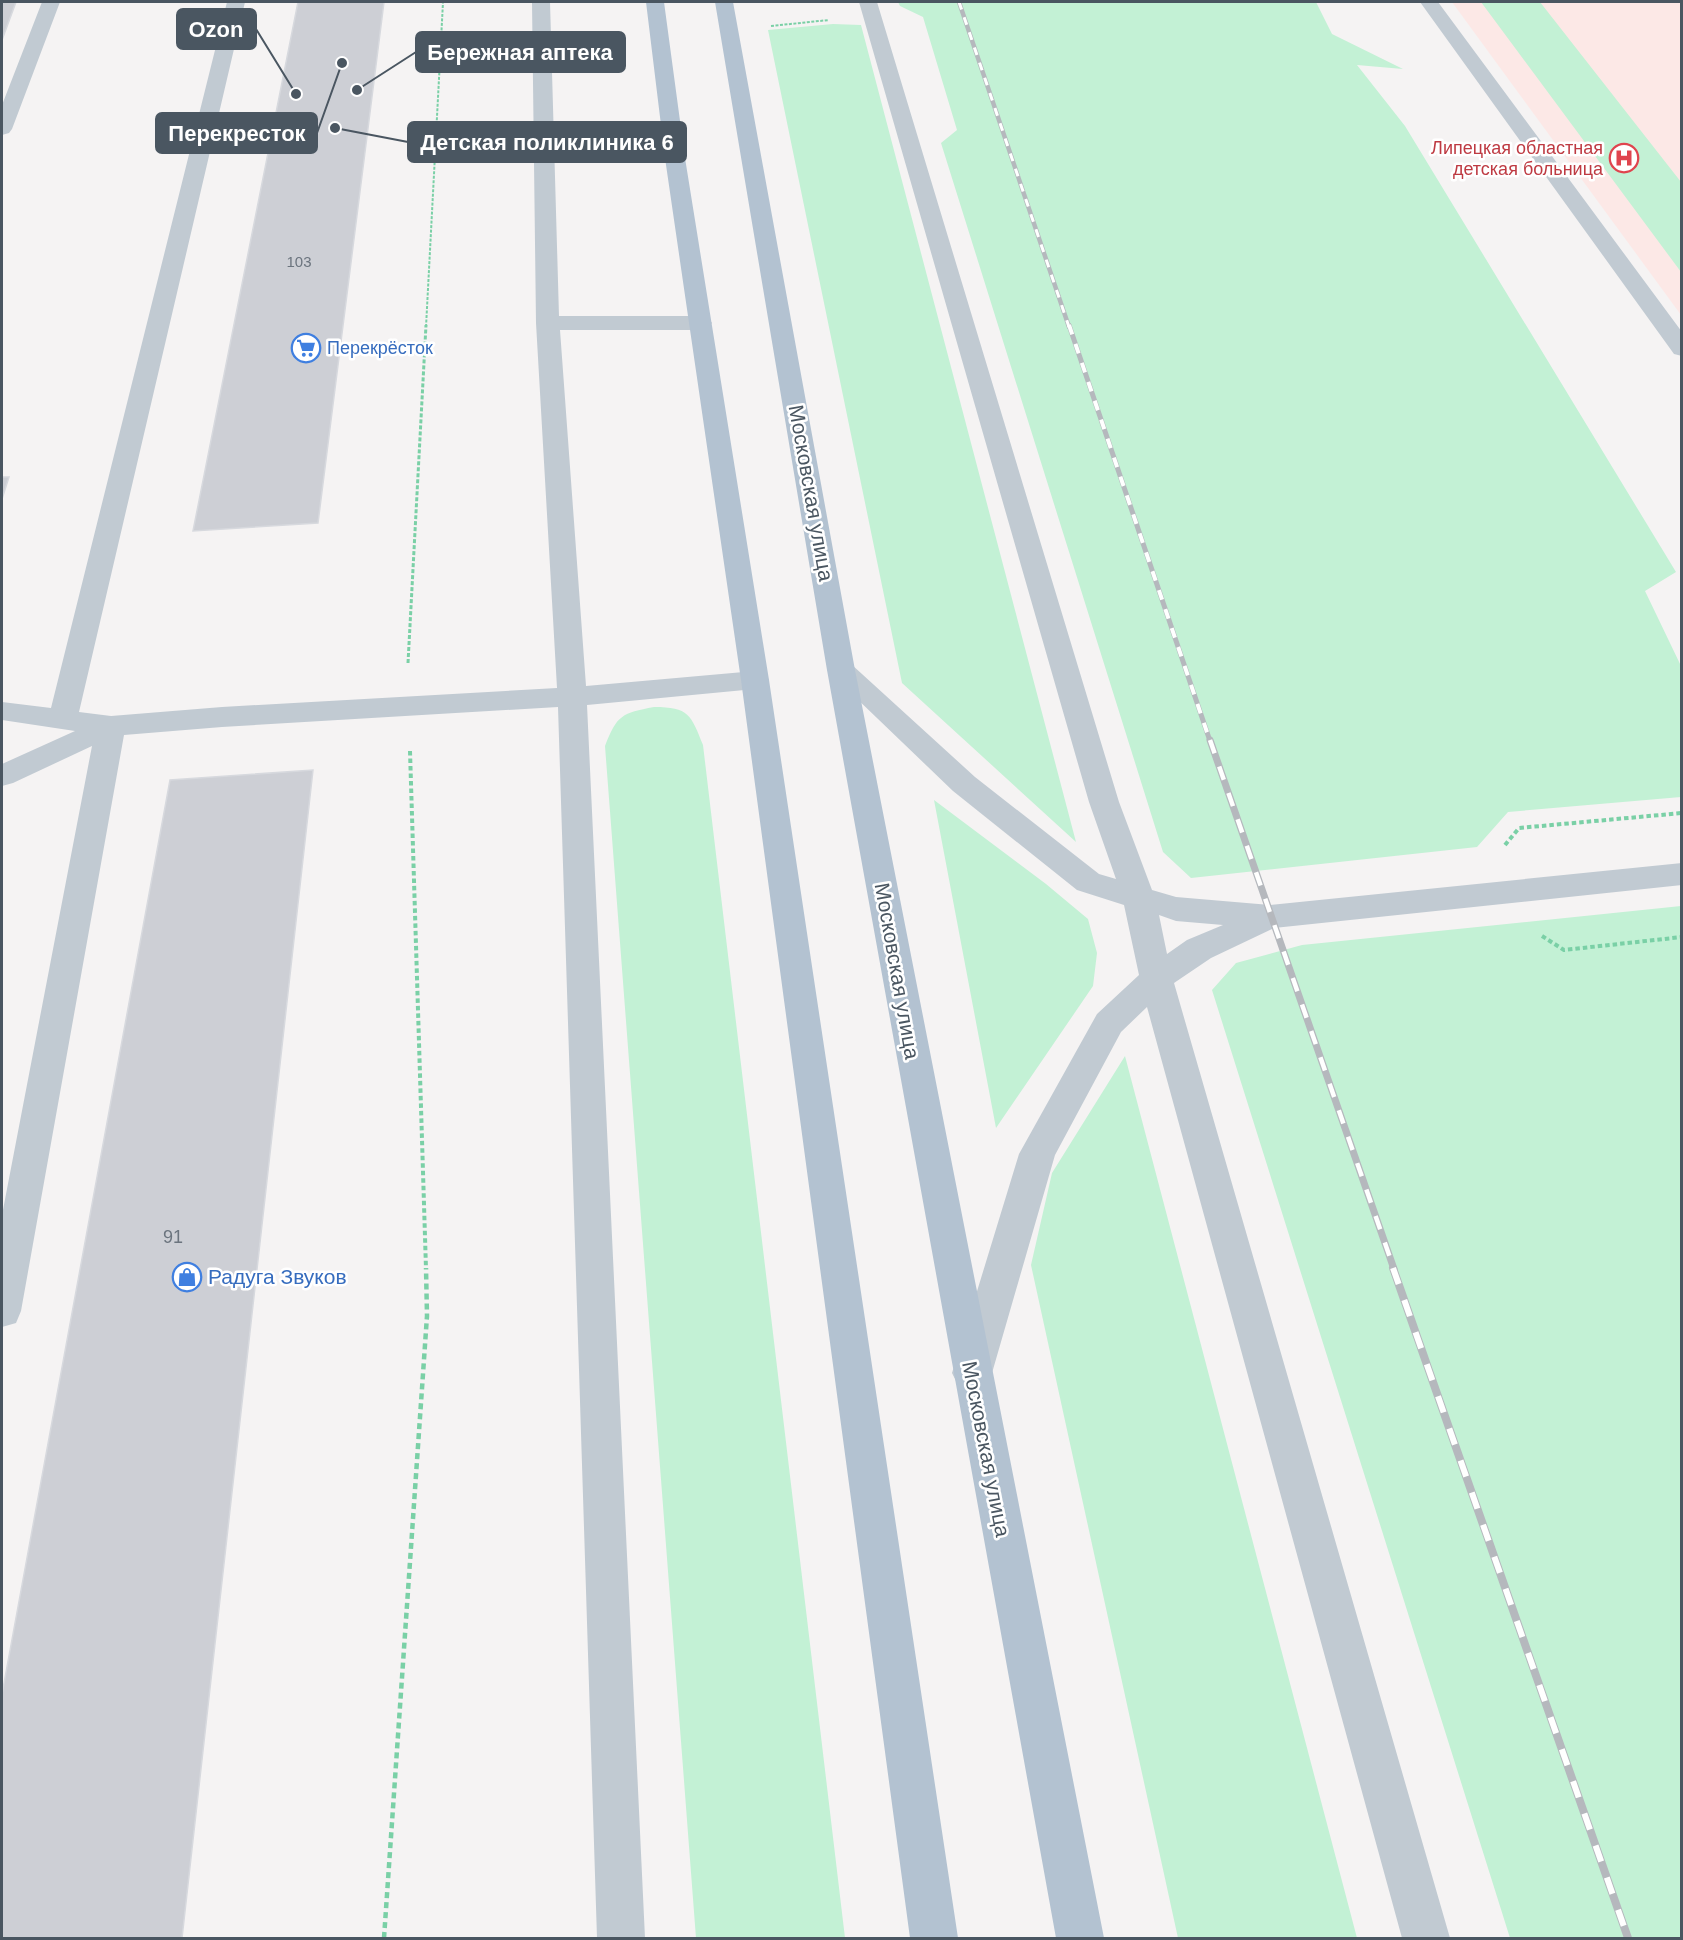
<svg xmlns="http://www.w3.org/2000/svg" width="1683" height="1940" font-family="Helvetica,sans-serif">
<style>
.medical{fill:#fce8e6}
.green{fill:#c3f1d5}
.building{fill:#cdcfd5;stroke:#d7d9de;stroke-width:1.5}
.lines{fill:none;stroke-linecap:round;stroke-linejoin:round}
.path-far3{stroke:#7ad0a6;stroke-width:2;stroke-dasharray:3 1.5;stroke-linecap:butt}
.path-far2{stroke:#7ad0a6;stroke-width:3;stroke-dasharray:4 2;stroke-linecap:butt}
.path-far1{stroke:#7ad0a6;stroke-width:4;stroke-dasharray:4.5 3;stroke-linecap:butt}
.path{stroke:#7ad0a6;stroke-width:4.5;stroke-dasharray:6 4;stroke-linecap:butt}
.minor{fill:#c1cad2;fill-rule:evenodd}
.major{fill:#b3c2d1;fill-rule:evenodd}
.rail-far3-casing{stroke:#b5b8bd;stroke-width:4.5}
.rail-far2-casing{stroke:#b5b8bd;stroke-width:5}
.rail-far1-casing{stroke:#b5b8bd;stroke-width:7}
.rail-casing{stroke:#b5b8bd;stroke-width:8}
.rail-far3{stroke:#fff;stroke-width:3;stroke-dasharray:8;stroke-linecap:butt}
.rail-far2{stroke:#fff;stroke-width:4;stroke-dasharray:10;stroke-linecap:butt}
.rail-far1{stroke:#fff;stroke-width:4.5;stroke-dasharray:14;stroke-linecap:butt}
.rail{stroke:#fff;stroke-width:6;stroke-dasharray:17;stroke-linecap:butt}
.labels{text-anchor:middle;stroke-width:5;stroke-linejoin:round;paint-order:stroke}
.far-number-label{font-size:15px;fill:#6b747e}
.far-health-label{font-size:18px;fill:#be3a42;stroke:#fff;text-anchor:end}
.far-shop-label{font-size:18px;fill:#366cbe;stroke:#fff;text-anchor:start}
.number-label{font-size:18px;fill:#6b747e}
.street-label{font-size:21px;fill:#4a5661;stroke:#fff}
.shop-label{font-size:21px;fill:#366cbe;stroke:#fff;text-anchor:start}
.leader{fill:none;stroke:#4a5661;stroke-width:2}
.callout-dot{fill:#4a5661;stroke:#fff;stroke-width:2}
.callout{fill:#4a5661;stroke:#4a5661;stroke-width:2}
.callout-label{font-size:22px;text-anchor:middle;font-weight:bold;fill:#fff}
</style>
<rect width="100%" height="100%" fill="#f5f3f3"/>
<path class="medical" d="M1452,2H1681V315Z"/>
<path class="green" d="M898,2H1316L1332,34L1403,69L1357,65L1405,126L1676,572L1645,591L1681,666V797L1508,812L1477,847L1191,878L1163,852L941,143L957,130L923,17L900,6Z
M1481,2H1540L1681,182V272Z
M833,24L861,25L1076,842L902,683L768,30Z
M654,707C689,707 691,715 703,745L845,1938H696L605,746C617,715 622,713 654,707Z
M934,800L1046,884L1088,919L1097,953L1093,986L996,1128Z
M1681,906V1938H1510L1212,990L1236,963L1302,945Z
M1125,1056L1357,1938H1178L1031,1265L1052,1173Z"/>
<path class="building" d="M2,2H16L2,40Z
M298,2H384L318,523L193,531Z
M2,477H9L2,499Z
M313,770L182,1938H2V1694L170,780Z"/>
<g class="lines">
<path class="path-far3" d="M771,26L829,20
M586,35L614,34
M426,327L443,2"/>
<path class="path-far2" d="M408,663L426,325"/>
<path class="path-far1" d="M410,751L426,1269
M1505,845L1519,828L1682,813
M1542,936L1564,950L1682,937"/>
<path class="path" d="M384,1938L427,1316L426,1268"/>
<path class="minor" d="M42,2H60L12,129L9,133L2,135V105Z
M227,2H245L79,712L111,716L222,707L557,688L536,323L532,2H550L559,316H700L708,318L712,323L708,328L700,330H560L586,686L755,671L765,673L769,680L765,687L755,689L587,705L645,1938H597L558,707L222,727L124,735L21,1311L16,1323L2,1327V1215L92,746L13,783L2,786V764L75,731L2,720V702L51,708Z
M859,2H877L1119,802L1152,890L1176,897L1270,905L1682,863V885L1274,928L1211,958L1174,983L1450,1938H1402L1147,1007L1121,1032L1055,1155L992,1373L986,1385L972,1390L958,1385L952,1373L1019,1154L1097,1014L1139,975L1124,905L1077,890L953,791L827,670L831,664L841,661L851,664L975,777L1099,874L1116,879L1089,802ZM1159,915L1176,921L1223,925L1187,940L1167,954Z
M1420,2H1438L1682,332V356L1674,354Z"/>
<path class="major" d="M646,2H664L685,158L769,680L958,1938H910L741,680L665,158Z
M715,2H733L855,670L1104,1938H1056L827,670Z"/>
<g class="rail-far3-casing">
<path id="rail-far3" d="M959,2L1069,327"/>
</g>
<g class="rail-far2-casing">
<path id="rail-far2" d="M1069,325L1210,741"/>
</g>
<g class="rail-far1-casing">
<path id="rail-far1" d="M1210,740L1394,1269"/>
</g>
<g class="rail-casing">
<path id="rail" d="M1393,1268L1628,1938"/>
</g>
<use href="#rail-far3" class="rail-far3"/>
<use href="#rail-far2" class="rail-far2"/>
<use href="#rail-far1" class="rail-far1"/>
<use href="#rail" class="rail"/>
</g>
<defs>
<g id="hospital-ring" transform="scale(1.5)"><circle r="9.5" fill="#fff" stroke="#e0444e" stroke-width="1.5"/><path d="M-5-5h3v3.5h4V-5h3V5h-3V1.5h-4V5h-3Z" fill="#e0444e"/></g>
<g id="supermarket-ring" transform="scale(1.5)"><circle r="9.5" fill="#fff" stroke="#3f7fe0" stroke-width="1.5"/><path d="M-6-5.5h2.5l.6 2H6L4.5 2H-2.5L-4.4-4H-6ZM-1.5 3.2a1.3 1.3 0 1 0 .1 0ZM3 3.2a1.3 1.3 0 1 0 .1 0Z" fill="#3f7fe0"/></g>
<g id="shop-ring" transform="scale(1.5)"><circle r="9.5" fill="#fff" stroke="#3f7fe0" stroke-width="1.5"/><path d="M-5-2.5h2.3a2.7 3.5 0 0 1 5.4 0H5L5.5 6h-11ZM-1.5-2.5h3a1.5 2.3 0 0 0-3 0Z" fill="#3f7fe0"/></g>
</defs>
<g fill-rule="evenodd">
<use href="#hospital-ring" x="1624" y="158"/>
<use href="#supermarket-ring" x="306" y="348"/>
<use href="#shop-ring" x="187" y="1277"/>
</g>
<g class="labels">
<g class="far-number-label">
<text x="299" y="267">103</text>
</g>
<g class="far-health-label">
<text x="1603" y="154">Липецкая областная<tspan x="1603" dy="21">детская больница</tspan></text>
</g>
<g class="far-shop-label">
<text x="327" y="354">Перекрёсток</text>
</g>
<g class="number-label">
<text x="173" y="1243">91</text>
</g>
<g class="street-label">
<text transform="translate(811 493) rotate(80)" y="7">Московская улица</text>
<text transform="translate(897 971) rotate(80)" y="7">Московская улица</text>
<text transform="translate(986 1449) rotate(79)" y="7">Московская улица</text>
</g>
<g class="shop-label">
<text x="208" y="1284">Радуга Звуков</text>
</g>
</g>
<path class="leader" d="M296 94L256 29M357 90L416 52M342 63L317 133M335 128L408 142"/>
<g class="callout-dot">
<circle cx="296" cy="94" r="6"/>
<circle cx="357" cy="90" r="6"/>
<circle cx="342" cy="63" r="6"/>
<circle cx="335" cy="128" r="6"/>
</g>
<g class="callout">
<rect x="177" y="9" width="79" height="40" rx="6"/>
<rect x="416" y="32" width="209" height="40" rx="6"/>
<rect x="156" y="113" width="161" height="40" rx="6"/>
<rect x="408" y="122" width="278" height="40" rx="6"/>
</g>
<g class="callout-label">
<text x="216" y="37">Ozon</text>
<text x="520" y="60">Бережная аптека</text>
<text x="237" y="141">Перекресток</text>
<text x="547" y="150">Детская поликлиника 6</text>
</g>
<rect width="1683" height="1940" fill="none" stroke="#4a5661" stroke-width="6"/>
</svg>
